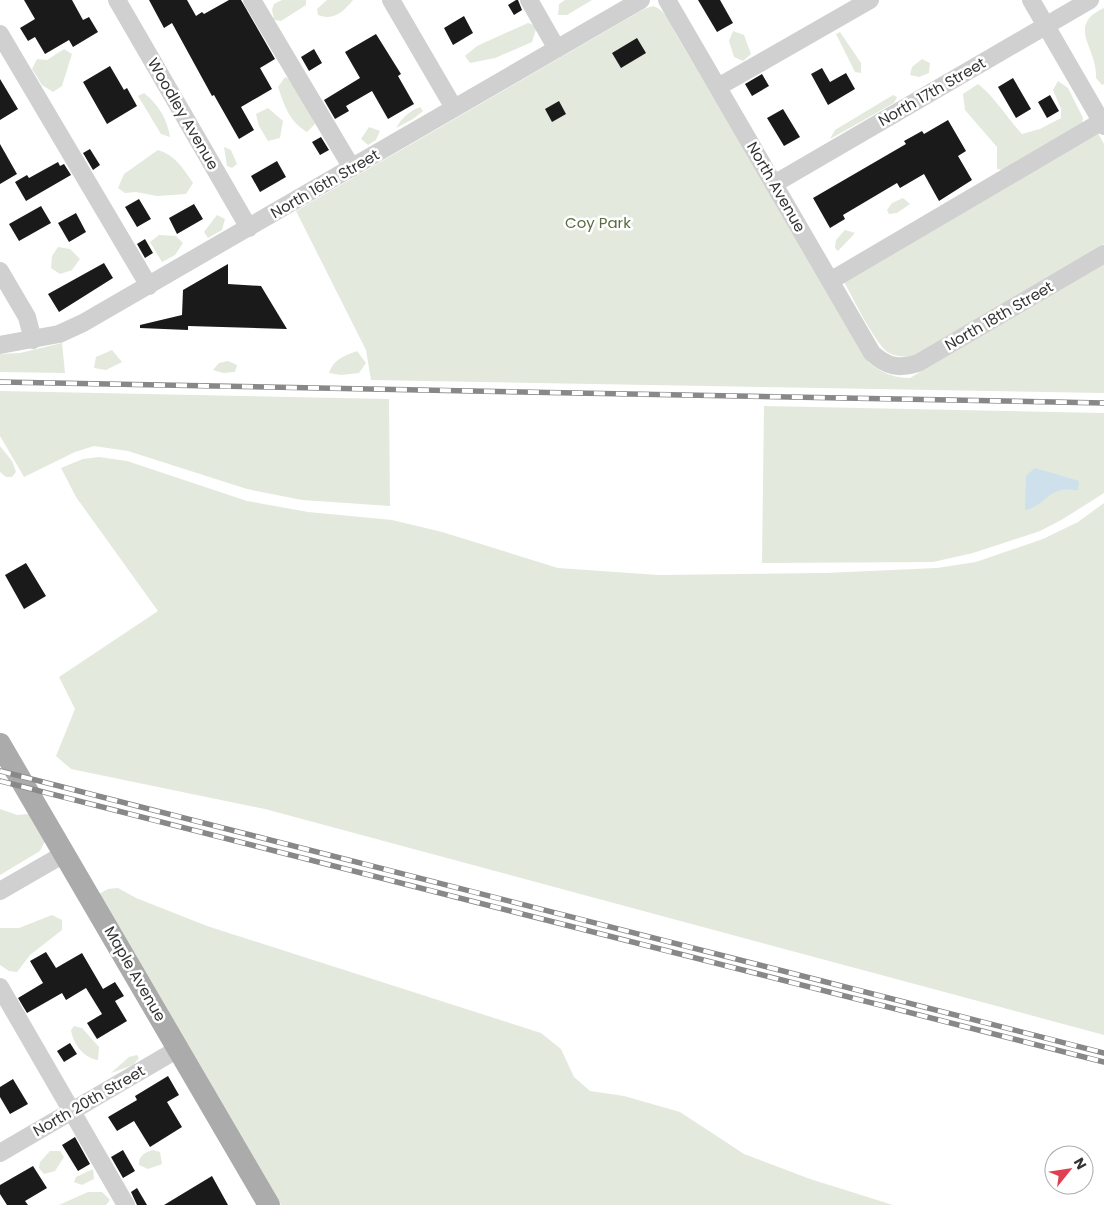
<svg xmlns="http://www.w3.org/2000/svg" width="1104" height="1205" font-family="Poppins,sans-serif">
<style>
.green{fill:#e3e9dc}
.water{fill:#cde0eb}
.building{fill:#1a1a1a}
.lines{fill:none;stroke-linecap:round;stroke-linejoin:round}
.minor{stroke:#d0d0d0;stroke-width:18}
.major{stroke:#ababab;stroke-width:22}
.rail-casing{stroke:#888;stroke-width:5.5}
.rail{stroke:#fff;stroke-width:4;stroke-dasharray:11;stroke-linecap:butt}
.labels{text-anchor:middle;stroke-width:5;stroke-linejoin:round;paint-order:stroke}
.street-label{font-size:15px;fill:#333;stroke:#fff}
.park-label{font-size:15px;fill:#576e41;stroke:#fff}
</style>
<rect width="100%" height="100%" fill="#fff"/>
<path class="green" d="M282,0H306V5L281,21L274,20L272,10L274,4Z
M327,0H353C343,12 334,21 318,15L317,9Z
M565,0H592L567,15H558L559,4Z
M653,6C666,10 670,23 676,34L869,363C882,373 894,378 910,378L1104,263V393L371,380L366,350L296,211L644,9Z
M1104,8V84L1102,85L1096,78C1098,48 1065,26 1104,8Z
M528,23L537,26L532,42L495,58L470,63L465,56L477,46Z
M733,31L744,35L751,54L743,61L734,57L729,41Z
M840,32L861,63V73L855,72L836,34Z
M64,49L72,54L62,86L53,92L42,85L32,69L37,59L47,60Z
M922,59L930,63L929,73L919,77L910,75L912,67Z
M285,77L295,82L315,124L307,132C289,121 285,107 278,87Z
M1058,81L1068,88L1083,118L1082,124L1003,170L997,169V147L965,110L963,94L978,84C996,98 1006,117 1022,134L1040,129L1061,118V109L1053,90Z
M144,93C159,105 167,119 170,137L161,134L138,96Z
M893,95L897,97L894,103L830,139L835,130Z
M420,107L423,111L413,119L396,128C402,118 409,111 420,107Z
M268,108L283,121L280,138L268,141L259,126L256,114Z
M369,127L380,131L376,140L368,145L361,139Z
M1098,133L1104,144V244L912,356C904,357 897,357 889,353C876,346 852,296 843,280Z
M224,147L231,150L237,164L232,168L227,166Z
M158,150C175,155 183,168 193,183L186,194L157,196L136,192L125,193L118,188L124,174Z
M903,198L910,204L897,213L889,214L887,210L892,203Z
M217,215L225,219L222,230L208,238L204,232Z
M845,230L855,233L838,251L835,248L836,240Z
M159,235L176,236L183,243L175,255L162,262L150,242Z
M58,247L70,249L80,259L72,270L60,274L51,268L52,256Z
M62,343L65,373L0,372V354L20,353Z
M112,350L122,362L106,370L94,368L96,357Z
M357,351L366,363L359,373L341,375L329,373C334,359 344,356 357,351Z
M228,361L237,365L235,372L223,373L213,370L219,363Z
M0,391L389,399L390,506L302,500L247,489L128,451L94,446L75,452L24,477L0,436Z
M764,406L1104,413V493L1063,519L1040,531L973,553L933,562L762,563Z
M0,446L12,461L16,472L12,477H6L0,472Z
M99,457L127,461L247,501L308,512L392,520L442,532L558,568L658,575L825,573L937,568L976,562L1043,539L1078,522L1104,503V1035L265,809L71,769L56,756L75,709L59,677L158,611L76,497L61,468L83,459Z
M0,809L17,815L30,814L45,841L40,851L0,875Z
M118,888L136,898L207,926L541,1033L561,1049L574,1077L590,1091L624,1096L680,1112L744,1154L810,1179L893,1205H281L99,894L108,889Z
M52,915L62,920V930L30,955L17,972L9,971L0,965V928H19Z
M74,1026L82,1028L99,1047L98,1060C84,1058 73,1044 71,1030Z
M137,1055L139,1058L133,1065L111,1073L129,1057Z
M153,1150L160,1152L162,1164L148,1169L139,1165C139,1155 144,1153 153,1150Z
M50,1151H60L64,1157L55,1171L44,1174L39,1168L40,1162Z
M93,1169L94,1179L82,1185L74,1182L76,1177Z
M88,1192H102L110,1200L106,1205H59Z"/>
<path class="water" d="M1035,468L1079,481L1078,490C1073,490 1066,489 1061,490C1047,493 1040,508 1025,510L1026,476Z"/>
<path class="building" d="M24,0H72L83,20L89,17L98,32L73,47L69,40L45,54L35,37L28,41L20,28L35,19Z
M149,0H187L196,16L202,12L204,14L229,0H241L275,59L260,68L272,89L241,107L254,130L239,139L214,95L212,96L172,23L164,28Z
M516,0H518L522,10L514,15L508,5Z
M698,0H720L733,23L717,32Z
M464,16L473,33L453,45L444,28Z
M376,34L401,74L398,76L414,104L388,119L372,91L346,106L349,111L335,119L324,100L360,78L345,52Z
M637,38L646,53L621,68L612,53Z
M314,49L322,63L309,71L301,57Z
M110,66L124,90L127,88L137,106L107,124L83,82Z
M822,68L830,82L846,73L855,89L828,105L811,74Z
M762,74L769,86L752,96L745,84Z
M1013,78L1031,109L1016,118L998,87Z
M0,79L18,109L0,120Z
M1050,95L1059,111L1047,118L1038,102Z
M559,101L566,114L552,122L545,109Z
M783,109L800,137L784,146L767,118Z
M948,120L966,151L958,156L972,180L939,201L924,174L900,188L897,183L843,215L845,219L830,228L813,198L906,144L904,141L922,131L924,134Z
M321,137L329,150L320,155L312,142Z
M0,144L17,174L0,184Z
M90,149L100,165L93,170L83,153Z
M277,161L286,177L260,192L251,176Z
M58,162L60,166L64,164L71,175L26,201L15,182L27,175L29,178Z
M139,199L151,219L137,227L125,207Z
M194,204L203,219L177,234L169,218Z
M41,206L51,223L19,241L9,224Z
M76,213L86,232L69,242L58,223Z
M145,239L153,253L145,258L137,244Z
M104,263L113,278L59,312L48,294Z
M228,264V284L261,286L287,329L188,326V330L140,328V325L182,315L183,290Z
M26,563L46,596L24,609L5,575Z
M46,952L56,968L82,953L103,989L115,982L124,996L115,1001L127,1021L97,1039L87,1023L102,1014L86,988L66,1000L62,993L27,1013L18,998L43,983L30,961Z
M70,1043L77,1054L64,1062L57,1051Z
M168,1076L179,1095L167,1102L182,1127L150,1147L134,1121L117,1131L108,1117L137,1100L135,1096Z
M13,1079L28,1104L10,1114L0,1097V1087Z
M75,1137L90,1164L78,1171L62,1145Z
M123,1150L135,1171L123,1178L111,1157Z
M33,1166L47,1188L25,1201L28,1205H7L0,1194V1185Z
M212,1176L228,1205H164Z
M137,1188L147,1205H137L131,1192Z"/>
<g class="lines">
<path class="minor" d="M117,0L249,228
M252,0L352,168
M391,0L454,108
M529,0L557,49
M667,0L872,353C887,367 899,369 918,363L1104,254
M1031,0L1104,126
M0,34L149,286
M718,87L870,0
M774,184L1090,0
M0,271L27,317L33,340
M830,281L1104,120
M0,345L59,334L83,323L641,0
M0,891L64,854
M0,987L126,1205
M0,1153L178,1049"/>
<path class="major" d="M0,744L269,1205"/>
<g class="rail-casing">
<path id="rail" d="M0,382L1104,403
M0,771L1104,1053
M0,781L1104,1062"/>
</g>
<use href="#rail" class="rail"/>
</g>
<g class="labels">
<g class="street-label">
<text transform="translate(932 92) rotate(-30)" y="5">North 17th Street</text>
<text transform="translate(183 114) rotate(60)" y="5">Woodley Avenue</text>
<text transform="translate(325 184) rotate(-30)" y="5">North 16th Street</text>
<text transform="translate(776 187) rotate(60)" y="5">North Avenue</text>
<text transform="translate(999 316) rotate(-30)" y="5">North 18th Street</text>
<text transform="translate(135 974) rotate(60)" y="5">Maple Avenue</text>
<text transform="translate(89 1101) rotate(-30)" y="5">North 20th Street</text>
</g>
<g class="park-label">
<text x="598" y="228">Coy Park</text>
</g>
</g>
<g transform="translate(1069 1170) rotate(60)"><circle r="24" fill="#ffffff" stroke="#adadad"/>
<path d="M0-4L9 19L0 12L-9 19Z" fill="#df3f50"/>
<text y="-8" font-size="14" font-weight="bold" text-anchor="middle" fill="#333333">N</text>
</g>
</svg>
